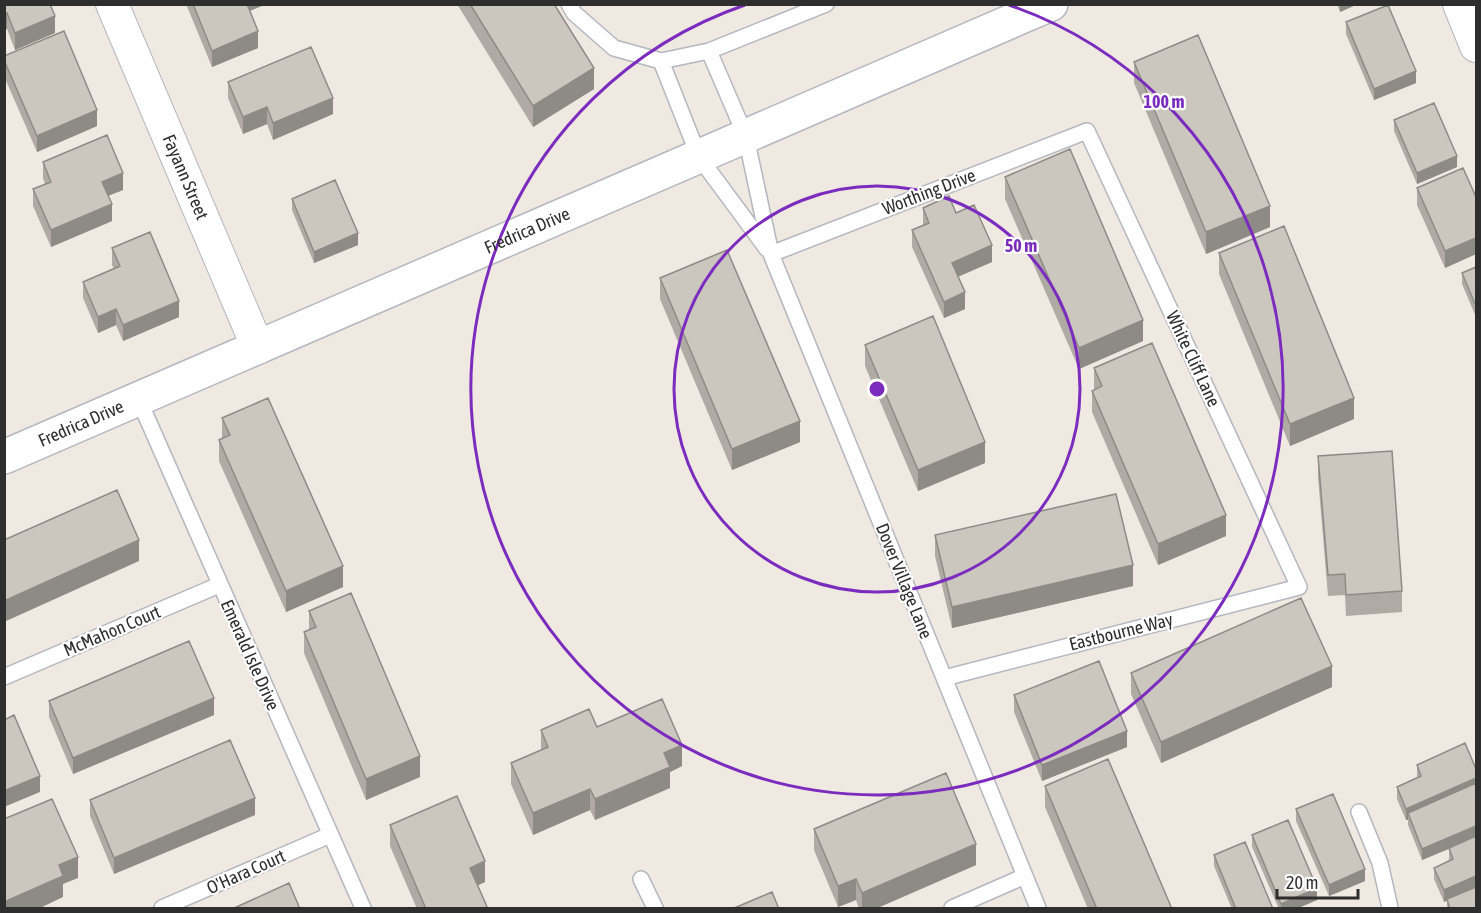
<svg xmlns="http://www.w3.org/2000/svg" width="1481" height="913" font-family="'Asap Condensed',sans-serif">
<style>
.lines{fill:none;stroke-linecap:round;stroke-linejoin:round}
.lane-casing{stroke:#b4b7c1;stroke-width:18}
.street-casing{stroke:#b4b7c1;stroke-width:34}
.secondary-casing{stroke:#b4b7c1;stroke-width:36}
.lane{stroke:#fff;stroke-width:15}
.street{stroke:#fff;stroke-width:32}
.secondary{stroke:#fff;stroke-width:33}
.wall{fill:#afaba4}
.shaded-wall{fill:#8e8b86}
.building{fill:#cbc7bf;stroke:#8e8b86;stroke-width:1.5}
.ring{fill:none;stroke:#7b2cbf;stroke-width:3}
.labels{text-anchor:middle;stroke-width:4.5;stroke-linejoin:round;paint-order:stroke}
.street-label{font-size:18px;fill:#2e2e2e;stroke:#fff}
.centre{fill:#7b2cbf;stroke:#fff;stroke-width:3}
.ring-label{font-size:18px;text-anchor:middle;font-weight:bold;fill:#7b2cbf;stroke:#fff;stroke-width:4.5;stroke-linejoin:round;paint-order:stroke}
</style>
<rect width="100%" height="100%" fill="#efe9e1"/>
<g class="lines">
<g class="lane-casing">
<path id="lane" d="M569,4L574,13L614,48L661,61L709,51L826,4
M709,51L746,137L771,254L1038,908
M661,61L699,157L767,249
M771,254L1087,131L1299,587L944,678
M139,400L363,908
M4,677L219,585
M1359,812L1380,863L1390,908
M641,879L655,908
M162,908L330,835
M952,908L1025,876"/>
</g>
<g class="street-casing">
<g id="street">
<path id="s1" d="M112,4L258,348"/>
<path d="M1459,4L1476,46"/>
</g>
</g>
<g class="secondary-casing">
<g id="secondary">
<path id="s2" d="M4,457L1051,4"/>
</g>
</g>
<use href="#lane" class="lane"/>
<use href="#street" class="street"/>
<use href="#secondary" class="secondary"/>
</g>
<path class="wall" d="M4,4L55,33L15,50L7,29L4,30Z
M186,4L264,5L250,11L258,48L212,67Z
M457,4H554L594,89L533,127Z
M1337,4H1358L1340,12Z
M1346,22L1416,83L1374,100L1346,34Z
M4,56L97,126L37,152L4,76Z
M1134,62L1270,227L1206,254L1134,83Z
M228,82L333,114L273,140L267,124L243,134L228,98Z
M1394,120L1457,167L1417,184L1394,131Z
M43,162L123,190L108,196L112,221L51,247L33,206V189L45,184L43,178Z
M1005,177L1143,341L1079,369L1005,199Z
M1417,188L1476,197V254L1445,268L1417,205Z
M292,199L358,245L314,263L292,210Z
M923,208L956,213L992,262L958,277L965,309L944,318L912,247V230L923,226Z
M112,248L179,317L123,341L116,325L98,333L83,298V282L114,269L112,265Z
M1219,253L1354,419L1290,446L1219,274Z
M1476,267V317L1462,284V273Z
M660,278L800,442L732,470L660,299Z
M865,345L985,463L918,491L865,366Z
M1094,368L1226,536L1158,565L1092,412V391L1094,390Z
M222,418L343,587L286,612L219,461V440L222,439Z
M1318,456L1402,591V612L1346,616L1345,595L1328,596L1318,477Z
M935,535L1133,586L952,628L935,556Z
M309,611L420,777L366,800L304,653V632L309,630Z
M1131,673L1332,687L1161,763L1131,694Z
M1014,695L1127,747L1042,781L1014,712Z
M49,701L214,715L73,774L49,717Z
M597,727L682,766L670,772V788L595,820L590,810L533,835L511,784V763L541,750V730Z
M1417,765L1476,909H1447V900L1444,902L1434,879V868L1449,861V849L1422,860L1408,825V820H1406L1397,799V787L1417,778Z
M1045,786L1172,909H1088L1045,807Z
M90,800L255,815L114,874L90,816Z
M1296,809L1365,881L1329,896L1296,821Z
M390,825L485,882L478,885L488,909H417L390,846Z
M814,829L976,865L875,909H859L856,900L838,907L814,850Z
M1252,835L1317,900L1296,909H1279L1252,847Z
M1214,855L1273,909H1232L1214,866Z"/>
<path class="shaded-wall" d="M244,4L264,5L244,13Z
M1340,4H1358L1340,12Z
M7,13V29L4,30V14Z
M55,16V33L15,50V33Z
M258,31V48L212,67V51Z
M594,68V89L533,127V106Z
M1416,71V83L1374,100V89Z
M333,98V114L273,140V123Z
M267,107V124L243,134V117Z
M97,110V126L37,152V136Z
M1457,156V167L1417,184V173Z
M123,173V190L102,198V182Z
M112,204V221L51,247V230Z
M1270,206V227L1206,254V232Z
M358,233V245L314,263V252Z
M1476,238V254L1445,268V251Z
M992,245V262L952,279V263Z
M965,292V309L944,318V302Z
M179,301V317L123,341V325Z
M116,309V325L98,333V317Z
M1143,320V341L1079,369V348Z
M1354,398V419L1290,446V424Z
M800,421V442L732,470V449Z
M985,442V463L918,491V470Z
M1226,515V536L1158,565V544Z
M139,540V561L4,622V601Z
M1133,565V586L952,628V607Z
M343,566V587L286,612V591Z
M1332,666V687L1161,763V742Z
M214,698V715L73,774V758Z
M1127,731V747L1042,781V765Z
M682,745V766L670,772V788L595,820V799L664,753Z
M420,756V777L366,800V779Z
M40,776V792L4,807V791Z
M1476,778V790L1408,813V820H1406V809Z
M590,789V810L533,835V813Z
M255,798V815L114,874V858Z
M1476,826V837L1422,860V849Z
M976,844V865L875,909H862V893Z
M78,857V878L63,884V897L38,909H4V902L59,865Z
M485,861V882L470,889V868Z
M1365,869V881L1329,896V885Z
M1476,876V888L1444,902V890Z
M856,879V900L838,907V886Z
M1317,888V900L1296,909H1281V904Z"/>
<path class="building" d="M4,4H50L55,16L15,33L7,13L4,14Z
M193,4H247L258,31L212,51Z
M470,4H554L594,68L533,106Z
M1388,5L1416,71L1374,89L1346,22Z
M64,31L97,110L37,136L4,60V56Z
M1198,35L1270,206L1206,232L1134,62Z
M311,47L333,98L273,123L267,107L243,117L228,82Z
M1434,103L1457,156L1417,173L1394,120Z
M107,135L123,173L102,182L112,204L51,230L33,189L51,182L43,162Z
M1070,149L1143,320L1079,348L1005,177Z
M1463,168L1476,197V238L1445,251L1417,188Z
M335,180L358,233L314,252L292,199Z
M949,196L956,213L974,205L992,245L952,263L965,292L944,302L912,230L929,223L923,208Z
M1284,226L1354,398L1290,424L1219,253Z
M150,232L179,301L123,325L116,309L98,317L83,282L120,266L112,248Z
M727,250L800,421L732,449L660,278Z
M1476,267V306L1462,273Z
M933,316L985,442L918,470L865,345Z
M1152,343L1226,515L1158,544L1092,391L1102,386L1094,368Z
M268,398L343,566L286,591L219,440L230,435L222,418Z
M1392,451L1402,591L1346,595L1345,574L1328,575L1318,456Z
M117,490L139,540L4,601V540Z
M1116,494L1133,565L952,607L935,535Z
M351,593L420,756L366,779L304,632L316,627L309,611Z
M1301,598L1332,666L1161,742L1131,673Z
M189,641L214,698L73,758L49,701Z
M1099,661L1127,731L1042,765L1014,695Z
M662,699L682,745L664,753L670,767L595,799L590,789L533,813L511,763L548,747L541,730L589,709L597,727Z
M14,715L40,776L4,791V720Z
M230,740L255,798L114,858L90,800Z
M1465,743L1476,769V778L1406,809L1397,787L1421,776L1417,765Z
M1108,759L1172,909H1097L1045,786Z
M946,773L976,844L862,893L856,879L838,886L814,829Z
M1476,783V826L1422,849L1408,813Z
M1333,794L1365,869L1329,885L1296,809Z
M457,796L485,861L470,868L488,909H426L390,825Z
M52,799L78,857L59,865L63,876L4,902V819Z
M1288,820L1317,888L1281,904L1252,835Z
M1476,836V876L1444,890L1434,868L1453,859L1449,848Z
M1245,842L1273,909H1236L1214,855Z
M289,883L300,909H232Z
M1476,887V909H1450L1447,899Z
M772,892L779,909H732Z"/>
<g class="ring">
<circle cx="877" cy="389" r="203"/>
<path d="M1009 5A406 406 0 1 1 745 5"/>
</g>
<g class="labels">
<g class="street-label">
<text dy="6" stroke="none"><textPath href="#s1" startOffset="188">Fayann Street</textPath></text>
<text transform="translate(929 192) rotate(-21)" y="6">Worthing Drive</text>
<text dy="6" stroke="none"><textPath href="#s2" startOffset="570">Fredrica Drive</textPath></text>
<text transform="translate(1193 359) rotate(65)" y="6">White Cliff Lane</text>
<text dy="6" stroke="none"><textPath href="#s2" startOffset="84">Fredrica Drive</textPath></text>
<text transform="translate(904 581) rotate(68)" y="6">Dover Village Lane</text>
<text transform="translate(112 631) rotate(-23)" y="6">McMahon Court</text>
<text transform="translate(1121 632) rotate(-14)" y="6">Eastbourne Way</text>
<text transform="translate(250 655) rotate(66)" y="6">Emerald Isle Drive</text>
<text transform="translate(246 872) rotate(-24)" y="6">O'Hara Court</text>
</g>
</g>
<circle cx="877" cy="389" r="9" class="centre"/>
<g class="ring-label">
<text x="1164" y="108">100 m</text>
<text x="1021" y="252">50 m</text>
</g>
<rect width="1481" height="913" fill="none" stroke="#2e2e2e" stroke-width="12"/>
<path d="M1277 889v9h81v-9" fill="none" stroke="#2e2e2e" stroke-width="3"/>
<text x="1286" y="889" font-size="18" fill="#2e2e2e" stroke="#ffffff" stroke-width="4.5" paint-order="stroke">20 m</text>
</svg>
